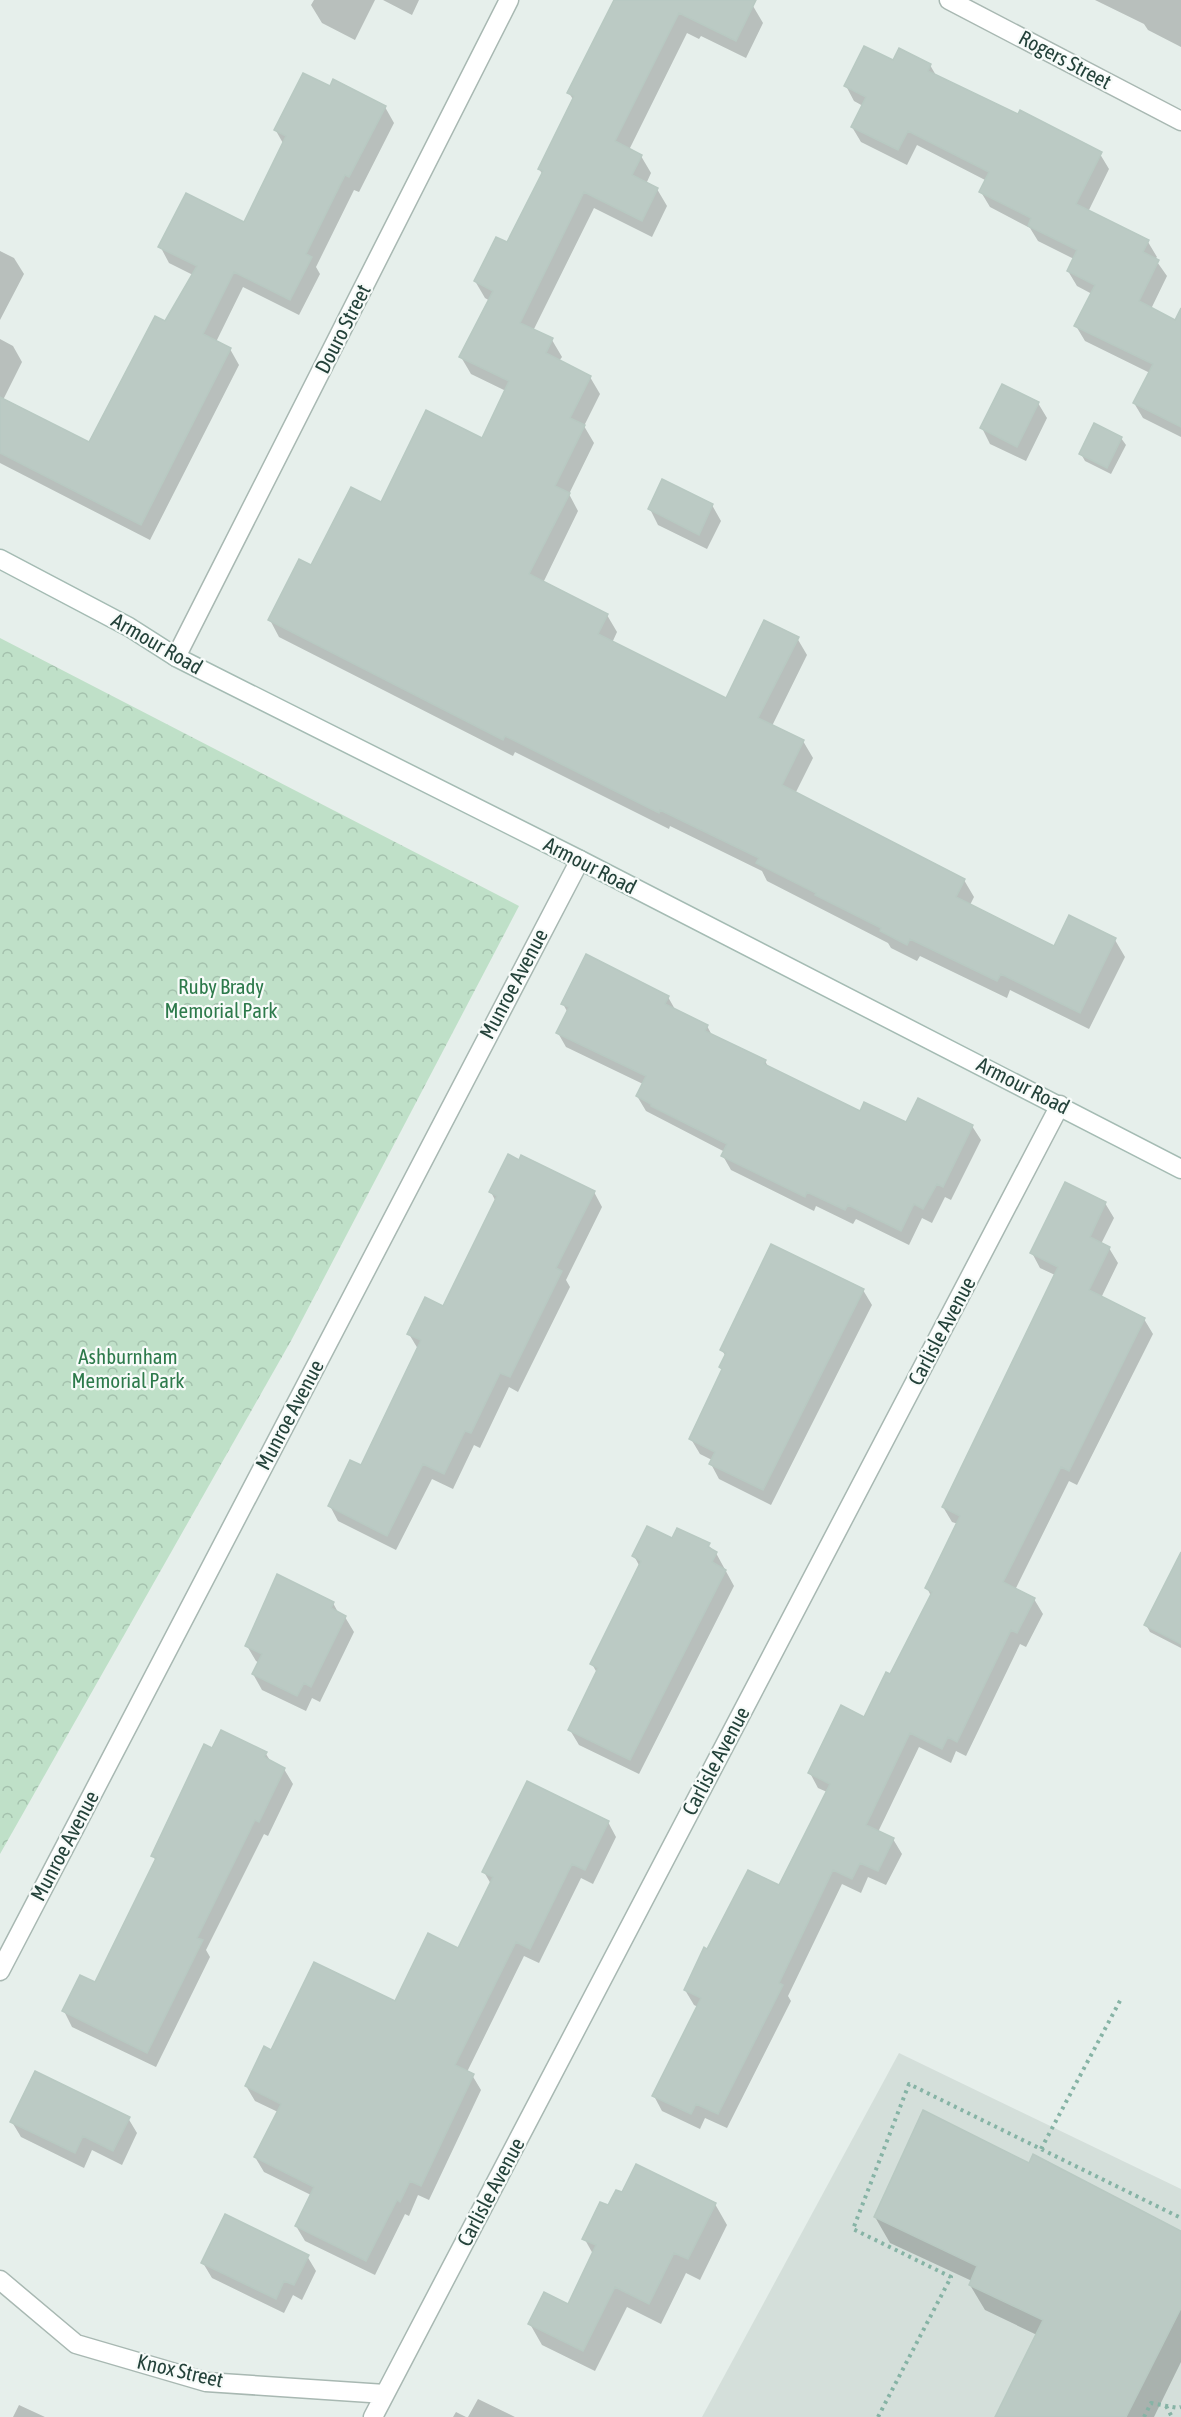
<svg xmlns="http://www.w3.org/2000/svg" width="1181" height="2417" font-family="'Asap Condensed',sans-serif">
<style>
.built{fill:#d4dfda}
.park{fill:url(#park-crowns)}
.shadow{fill:#0003}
.building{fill:#bbcac4;stroke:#b8c9c2;stroke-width:1.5}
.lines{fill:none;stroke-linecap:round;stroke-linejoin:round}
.minor-casing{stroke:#a8b8b2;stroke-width:21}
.secondary-casing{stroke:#a4bbb3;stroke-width:21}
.path{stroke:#86b3a5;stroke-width:4;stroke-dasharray:3 4.5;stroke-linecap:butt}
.minor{stroke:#fff;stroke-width:18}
.secondary{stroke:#fff;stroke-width:18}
.labels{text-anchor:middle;stroke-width:4.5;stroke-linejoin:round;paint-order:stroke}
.street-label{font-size:21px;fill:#24423a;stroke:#f7fbf9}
.park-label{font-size:21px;fill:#2d7a4b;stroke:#f7fbf9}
</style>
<defs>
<pattern id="park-crowns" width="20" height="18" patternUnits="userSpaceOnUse" patternTransform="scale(1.5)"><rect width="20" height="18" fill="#bfe0c8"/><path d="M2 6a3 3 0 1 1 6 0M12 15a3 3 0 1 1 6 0" fill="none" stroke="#a4c1ad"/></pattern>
</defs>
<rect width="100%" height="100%" fill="#e6efeb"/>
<path class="built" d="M899,2053L1181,2189V2417H702Z"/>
<path class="park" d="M0,638L519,906L292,1339L0,1854Z"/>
<path class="shadow" d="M314,0H375L355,40L322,23L311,5Z
M383,0H419L412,15Z
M616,0H742L753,6L763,23L746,58L701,36L699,39L687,33L629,150L641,156L651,173L646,184L657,189L667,206L652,237L594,208L533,331L552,340L562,357L559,361L590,377L600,394L584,426L594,443L569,494L578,511L543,583L607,615L617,632L612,643L726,700L797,638L807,655L772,726L803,741L813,758L795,794L964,880L974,897L970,905L1054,948L1070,917L1115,940L1125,957L1089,1029L1010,990L1007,998L920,956L917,961L891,948L888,943L767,881L762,871L670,826L669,829L515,752L513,756L279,637L270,620L312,567L382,504L482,440L506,391L471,374L461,357L490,301L485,298L475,281L508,244L543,175L539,169L574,101L569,93Z
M1095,0H1181V47L1148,30L1144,24Z
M894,62L930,65L937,77L1100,154L1109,169L1088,212L1148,242L1157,257L1155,259L1167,276L1151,309L1181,324V437L1143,418L1134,403L1150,373L1085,341L1076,326L1092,294L1077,286L1068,271L1074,259L1038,241L1030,228L990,207L981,192L987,181L917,145L907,165L861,142L852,127L863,106L854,101L846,86Z
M330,88L385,107L394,123L359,192L354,190L316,267L320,274L299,315L243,287L216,342L230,349L239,365L150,540L0,463V339L13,346L22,362L3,400L90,444L193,275L169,263L160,246L244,224L284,145L275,129Z
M0,251L14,258L24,274L0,320Z
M1038,403L1047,418L1026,461L990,444L982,428Z
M1121,438L1126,445L1111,474L1085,461L1081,454Z
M663,481L712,505L721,521L707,549L658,525L650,509Z
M668,997L676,1011L707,1026L713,1037L765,1061L769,1068L861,1113L907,1124L972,1126L981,1140L951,1200L945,1197L932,1223L922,1218L909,1245L856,1219L853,1224L816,1206L814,1211L731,1170L723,1156L725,1152L646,1111L637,1096L643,1084L566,1047L558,1033L568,1013L563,1004Z
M491,1192H594L602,1207L566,1280L570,1287L518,1392L509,1387L480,1448L474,1445L453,1489L432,1479L396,1550L338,1521L330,1506L362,1467L418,1349L409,1334L444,1308L496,1202Z
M1105,1203L1114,1218L1101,1244L1109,1248L1118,1263L1101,1298L1144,1319L1153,1334L1077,1485L1069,1481L1015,1590L1034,1599L1043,1614L1026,1647L1020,1644L966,1756L956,1751L951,1763L919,1747L878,1832L893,1839L902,1854L886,1885L868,1877L861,1893L842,1884L788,1996L791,2001L727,2128L705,2118L700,2129L662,2111L654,2096L698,2007L694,2005L685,1990L708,1951L780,1887L827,1792L818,1788L810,1773L865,1719L891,1676L931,1596L927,1588L958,1524L952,1522L943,1507L1055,1275L1040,1268L1032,1253Z
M863,1290L872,1305L771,1505L719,1479L711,1464L712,1460L700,1454L691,1439L723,1371L721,1367L726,1357L722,1350Z
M672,1540L708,1545L716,1553L734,1586L639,1774L579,1745L570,1730L597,1673L592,1664L640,1567L634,1556Z
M1181,1555V1648L1150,1632L1146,1625Z
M333,1603L339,1614L345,1617L354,1632L320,1702L312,1698L306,1711L262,1690L253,1674L259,1663L256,1661L247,1646Z
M213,1750L266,1754L271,1762L284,1769L293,1784L268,1836L264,1834L206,1950L210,1957L156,2067L72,2027L64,2011L96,1984L156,1861L153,1856Z
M608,1822L616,1837L593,1884L581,1878L539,1963L524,1956L467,2072L472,2075L481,2090L429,2200L418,2195L409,2216L405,2214L375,2275L305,2241L296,2226L311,2195L264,2172L255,2157L278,2112L255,2101L246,2086L272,2052L395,2003L459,1950L491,1884L484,1872Z
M128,2118L137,2133L122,2165L92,2150L84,2168L21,2137L12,2122Z
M1030,2165L1181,2232V2362L1154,2417H996L1037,2335L985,2310L970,2285L972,2281L890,2243L875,2217Z
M715,2204L727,2225L700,2280L686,2273L661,2324L627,2307L595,2371L542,2345L530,2324L569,2306L593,2254L584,2238L609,2207Z
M307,2256L316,2271L302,2300L293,2295L284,2313L212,2278L203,2263Z
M478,2399L515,2417H468Z
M19,2405L45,2417H13Z
M456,2412L466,2417H453Z"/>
<path class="building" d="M614,0H756L736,41L679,13L615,141L642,155L632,175L658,188L642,221L584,192L520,323L553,338L546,353L591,376L570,418L585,425L555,486L570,493L529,574L608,614L598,634L726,698L764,620L799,637L758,718L804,740L782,785L965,879L956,897L1054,946L1069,915L1116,938L1080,1013L1001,974L997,981L910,939L907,945L880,931L881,928L815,895L816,893L756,863L759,858L660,810L659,813L505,736L503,740L268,620L299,559L311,565L351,487L381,502L426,410L482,438L509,381L459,357L493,291L474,281L496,237L507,242L543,171L538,169L574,96L567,93Z
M864,46L893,60L899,48L931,64L928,71L1018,114L1020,110L1102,152L1076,204L1149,240L1143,252L1159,260L1139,301L1175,320L1181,308V427L1133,403L1153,364L1074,326L1095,285L1067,271L1077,250L1028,226L1031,218L979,192L989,172L908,131L898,150L851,127L866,97L844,86Z
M303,73L330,86L333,79L386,106L349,177L345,175L306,254L312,257L290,300L234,272L203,334L231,348L141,525L0,453V397L89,442L155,316L165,321L197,266L158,247L186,193L244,222L286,136L274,130Z
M1002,384L1039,402L1017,447L980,428Z
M1094,423L1122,437L1107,468L1079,454Z
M662,479L713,504L699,535L648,509Z
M586,954L669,996L665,1004L708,1025L705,1031L766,1060L764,1064L860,1111L864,1102L906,1122L918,1098L973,1125L943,1187L937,1184L923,1209L914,1204L901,1231L848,1205L845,1210L807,1192L805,1197L721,1156L727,1144L651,1106V1104L636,1096L646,1076L556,1033L569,1007L561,1004Z
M508,1154L519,1160L521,1155L595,1191L556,1268L562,1271L510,1377L500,1373L471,1433L465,1431L444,1474L423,1464L387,1536L328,1506L350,1460L361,1465L421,1340L407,1334L425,1297L443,1306L497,1196L489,1192Z
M1065,1182L1106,1202L1090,1237L1110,1247L1089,1290L1145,1318L1069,1471L1061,1467L1003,1582L1035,1598L1017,1633L1011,1630L957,1742L948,1737L942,1749L910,1733L866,1825L894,1838L878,1871L860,1863L852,1879L833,1870L779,1983L783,1985L718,2114L696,2104L691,2114L652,2096L701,1998L684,1990L704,1947L707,1949L748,1870L779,1885L830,1784L808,1773L841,1705L864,1717L886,1672L890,1674L932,1592L925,1588L960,1516L942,1507L1058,1267L1030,1253Z
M771,1244L864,1289L763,1490L709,1464L715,1452L689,1439L722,1369L719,1367L726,1353L720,1350Z
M647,1526L672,1538L677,1528L710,1543L708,1547L717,1552L712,1562L726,1570L630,1760L568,1730L598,1668L590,1664L641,1561L632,1556Z
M1181,1552V1644L1144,1625Z
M277,1574L334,1602L331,1608L346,1616L311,1687L304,1683L297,1696L252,1674L262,1654L245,1646Z
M221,1730L267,1752L264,1757L285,1768L259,1822L255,1820L197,1938L203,1940L147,2053L62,2011L80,1975L95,1982L156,1858L151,1856L204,1744L212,1748Z
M527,1781L609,1821L585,1870L572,1864L530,1949L516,1942L455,2065L474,2074L421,2186L410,2181L400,2202L397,2200L366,2261L295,2226L314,2187L254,2157L281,2104L245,2086L264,2046L271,2050L314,1962L395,2001L428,1933L458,1948L493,1877L482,1872Z
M35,2071L130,2117L113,2151L83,2136L75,2153L10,2122Z
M923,2110L1029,2163L1033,2154L1181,2231V2308L1126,2417H995L1043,2320L969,2285L977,2266L874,2217Z
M636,2164L716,2203L688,2259L674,2253L649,2304L615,2287L583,2351L528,2324L544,2292L568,2304L596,2245L582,2239L600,2202L608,2205L616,2190L622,2192Z
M225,2214L309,2255L294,2285L284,2281L276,2299L201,2263Z"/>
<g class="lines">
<g class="minor-casing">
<path id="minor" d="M949,0L1181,121
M176,657L509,0
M0,1971L580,860
M0,2280L76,2344L206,2382L385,2394
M373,2417L1060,1105"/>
</g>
<g class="secondary-casing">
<path id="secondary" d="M0,559L129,627L176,657L580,860L1181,1169"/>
</g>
<path class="path" d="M1041,2149L1122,1997
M1166,2406L1172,2417
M878,2417L951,2277L853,2229L909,2084L1181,2218
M1144,2417L1151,2403L1178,2408L1181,2407"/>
<use href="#minor" class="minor"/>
<use href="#secondary" class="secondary"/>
</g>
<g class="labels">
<g class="street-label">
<text transform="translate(1065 60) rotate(28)" y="7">Rogers Street</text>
<text transform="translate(343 329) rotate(-63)" y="7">Douro Street</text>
<text transform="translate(157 644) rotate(30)" y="7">Armour Road</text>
<text transform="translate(590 866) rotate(27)" y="7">Armour Road</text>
<text transform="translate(514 984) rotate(-62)" y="7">Munroe Avenue</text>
<text transform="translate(1023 1086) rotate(27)" y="7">Armour Road</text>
<text transform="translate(942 1331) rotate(-62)" y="7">Carlisle Avenue</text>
<text transform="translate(290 1415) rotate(-62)" y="7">Munroe Avenue</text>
<text transform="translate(716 1761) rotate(-62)" y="7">Carlisle Avenue</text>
<text transform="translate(65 1846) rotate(-62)" y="7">Munroe Avenue</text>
<text transform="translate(491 2192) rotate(-62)" y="7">Carlisle Avenue</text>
<text transform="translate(180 2371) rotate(13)" y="7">Knox Street</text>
</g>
<g class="park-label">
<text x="221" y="994">Ruby Brady<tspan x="221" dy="24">Memorial Park</tspan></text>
<text x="128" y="1364">Ashburnham<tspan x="128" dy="24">Memorial Park</tspan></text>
</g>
</g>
</svg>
